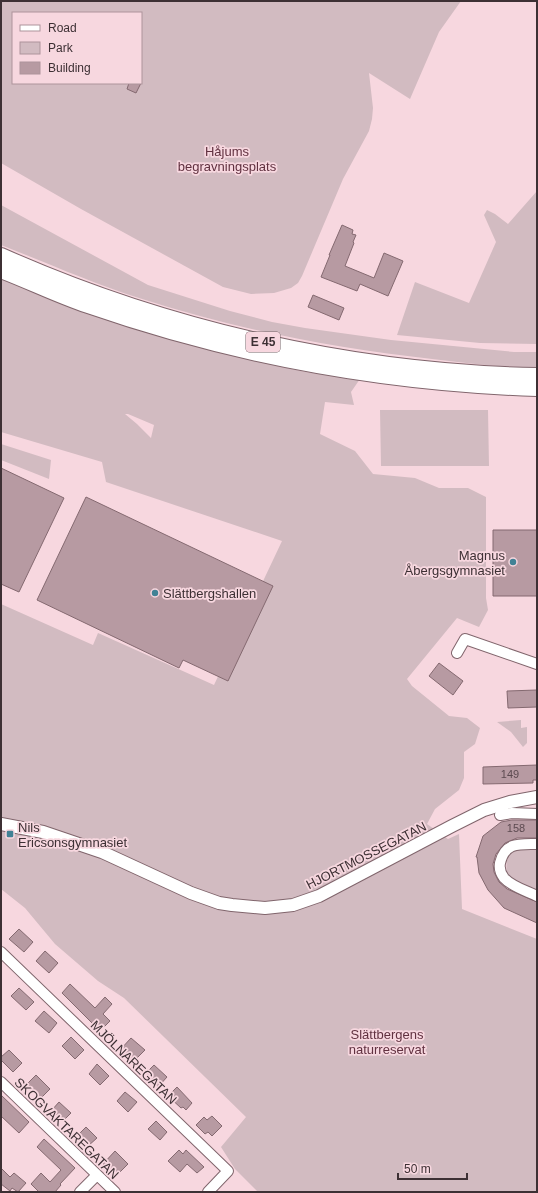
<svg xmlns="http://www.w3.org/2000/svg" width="538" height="1193" font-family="Helvetica,sans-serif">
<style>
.green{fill:#d2bbc1;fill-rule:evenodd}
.building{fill:#b79aa2;stroke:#846970}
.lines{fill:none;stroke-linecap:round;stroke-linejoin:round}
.minor-casing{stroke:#80656c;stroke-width:12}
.tertiary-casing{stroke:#80656c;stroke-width:14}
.trunk-casing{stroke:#80656c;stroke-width:18}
.minor{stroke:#fff;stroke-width:10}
.tertiary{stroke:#fff;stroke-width:12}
.trunk{stroke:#fff;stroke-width:16}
.poi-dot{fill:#418295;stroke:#f7d7df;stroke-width:1.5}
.labels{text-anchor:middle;stroke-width:3.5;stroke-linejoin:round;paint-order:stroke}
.number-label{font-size:11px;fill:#5c4a50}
.shield{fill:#f7d7df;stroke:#756267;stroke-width:1}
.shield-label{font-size:12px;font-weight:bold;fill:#3d3034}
.park-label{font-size:13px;fill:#613140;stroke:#f7d7df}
.poi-label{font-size:13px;fill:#3d3034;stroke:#f7d7df;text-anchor:start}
.street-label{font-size:13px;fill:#3d3034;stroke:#f7d7df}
</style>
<rect width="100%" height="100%" fill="#f7d7df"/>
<path class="green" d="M1,1H461L439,32L410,99L369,73L373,108L372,119L369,131L343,179L302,276L298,283L291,288L274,293L251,294L223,287L81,209L1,163ZM13,13H141V83H13Z
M537,191V344L480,343L397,335L415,282L469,303L496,242L484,215L487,210L495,214L508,224Z
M1,205L148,285L230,311L272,322L305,328L391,340L514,352H537V367C502,368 466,363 432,359C333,348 234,329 139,298C92,283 47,263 1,245Z
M1,279C85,312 170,342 258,361C274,365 290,369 306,372C324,375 342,377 360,379L351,392L354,405L325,402L320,434L355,451L373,474L415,478L439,488H468L486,497V598L488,610L479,627L457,618L407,679L412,686L449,716L467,718L480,728L475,744L464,752V778L459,790L435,809L427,824L448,839L459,834L462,909L537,939V1192H258L235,1169L221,1147L246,1117L124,998L98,981L55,944L25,908L1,889V604L93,645L98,633L214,685L282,541L106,482L102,462L1,432ZM125,414H128L154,425L151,438L137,424Z
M380,410H488L489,466H381Z
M1,444L51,460L49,479L1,460Z
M521,720V728L527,727V743L523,747L511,732L497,722Z
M513,848H537V891L518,883L508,877C505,866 506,858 513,848Z"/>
<path class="building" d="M129,83H141L136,93L127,89Z
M342,225L353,230L352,234L356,235L353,242L354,243L345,266L374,278L384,253L403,261L388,296L360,284L357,291L321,277L330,255H329Z
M313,295L344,308L339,320L308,307Z
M1,468L64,498L19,592L1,584Z
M86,497L273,586L228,681L183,660L179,668L37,600Z
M493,530H537V596H493Z
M439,663L463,681L453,695L429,676Z
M537,690V707L508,708L507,691Z
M537,765V780H533V783L483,784V767Z
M512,820H537V838H517L505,843L496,854L493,864L494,872L499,882L507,889L537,902V923L504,908L488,890L479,873L477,857H476L483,836L501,822Z
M19,929L33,942L24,952L9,939Z
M45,951L58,963L49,973L36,961Z
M70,984L95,1008L105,997L112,1004L103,1014L110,1021L100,1031L62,993Z
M19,988L34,1002L26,1010L11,996Z
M44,1011L57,1023L49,1033L35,1021Z
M71,1037L84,1050L75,1059L62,1046Z
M131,1038L145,1050L133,1062L120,1050Z
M9,1050L22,1063L13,1072L1,1060V1057Z
M97,1064L109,1076L100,1085L89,1074Z
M154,1065L167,1077L158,1087L145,1074Z
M36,1075L50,1089L40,1099L26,1085Z
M177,1087L192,1103L186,1110L183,1107L181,1108L168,1096Z
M125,1092L137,1102L128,1112L117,1101Z
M1,1095L29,1122L19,1133L1,1116Z
M59,1102L71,1113L63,1121L52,1110Z
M212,1116L222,1126L212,1136L208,1132L205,1134L196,1125L204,1117L207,1120Z
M156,1121L167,1132L160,1140L148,1129Z
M86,1127L97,1138L88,1146L77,1136Z
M44,1139L75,1168L60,1184L61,1185L55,1192H39L31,1184L41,1173L50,1182L61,1170L37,1147Z
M179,1150L183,1154L186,1150L204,1167L197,1173L187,1164L180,1172L168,1161Z
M115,1151L128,1164L116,1176L103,1164Z
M1,1168L10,1177L14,1173L26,1183L18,1192L12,1188L10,1191L1,1184Z"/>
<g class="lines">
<g class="minor-casing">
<path id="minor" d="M457,653L465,639L537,664
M500,815L512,813L537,814
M537,844C519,844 505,842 500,863C499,868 501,874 504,878C512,887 527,891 537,896
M1,952L228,1171L208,1192
M1,1082L115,1192
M80,1192L97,1175"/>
</g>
<g class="tertiary-casing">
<path id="tertiary" d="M1,824L43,832L102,852L191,893L219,903L232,905L265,908L293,905L319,896L452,826L484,810L510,802L537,797"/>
</g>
<g class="trunk-casing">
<path id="trunk" d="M1,256C167,330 355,373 537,376
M1,270C30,281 58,295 88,305C232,355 384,383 537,388"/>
</g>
<use href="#minor" class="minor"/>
<use href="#tertiary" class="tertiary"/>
<use href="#trunk" class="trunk"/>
</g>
<g class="poi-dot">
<circle cx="513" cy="562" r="4"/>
<circle cx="155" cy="593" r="4"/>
<rect x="6" y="830" width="8" height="8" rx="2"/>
</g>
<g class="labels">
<g class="number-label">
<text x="510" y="778">149</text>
<text x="516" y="832">158</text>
</g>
<rect class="shield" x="246" y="332" width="34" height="20" rx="3"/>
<g class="shield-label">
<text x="263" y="346">E 45</text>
</g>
<g class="park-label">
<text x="227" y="156">Håjums<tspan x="227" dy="15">begravningsplats</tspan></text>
<text x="387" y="1039">Slättbergens<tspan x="387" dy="15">naturreservat</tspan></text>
</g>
<g class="poi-label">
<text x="505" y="560" text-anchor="end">Magnus<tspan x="505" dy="15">Åbergsgymnasiet</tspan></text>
<text x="163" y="598">Slättbergshallen</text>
<text x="18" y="832">Nils<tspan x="18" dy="15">Ericsonsgymnasiet</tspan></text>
</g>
<g class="street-label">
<text transform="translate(366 855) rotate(-27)" y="5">HJORTMOSSEGATAN</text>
<text transform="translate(134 1062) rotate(44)" y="5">MJÖLNAREGATAN</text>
<text transform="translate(67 1128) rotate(44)" y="5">SKOGVAKTAREGATAN</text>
</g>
</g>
<rect width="538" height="1193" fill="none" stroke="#3d3034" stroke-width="4"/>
<rect x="12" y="12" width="130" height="72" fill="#f7d7df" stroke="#ad949b"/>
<rect x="20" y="25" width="20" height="6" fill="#ffffff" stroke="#ad949b"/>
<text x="48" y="32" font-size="12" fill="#3d3034">Road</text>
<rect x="20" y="42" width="20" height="12" fill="#d2bbc1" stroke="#ad949b"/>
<text x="48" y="52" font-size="12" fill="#3d3034">Park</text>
<rect x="20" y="62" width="20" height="12" fill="#b79aa2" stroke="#ad949b"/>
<text x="48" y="72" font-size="12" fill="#3d3034">Building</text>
<path d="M398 1173v6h69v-6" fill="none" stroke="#3d3034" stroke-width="2"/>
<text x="404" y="1173" font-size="12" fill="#3d3034" stroke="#f7d7df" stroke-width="3" paint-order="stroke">50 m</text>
</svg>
